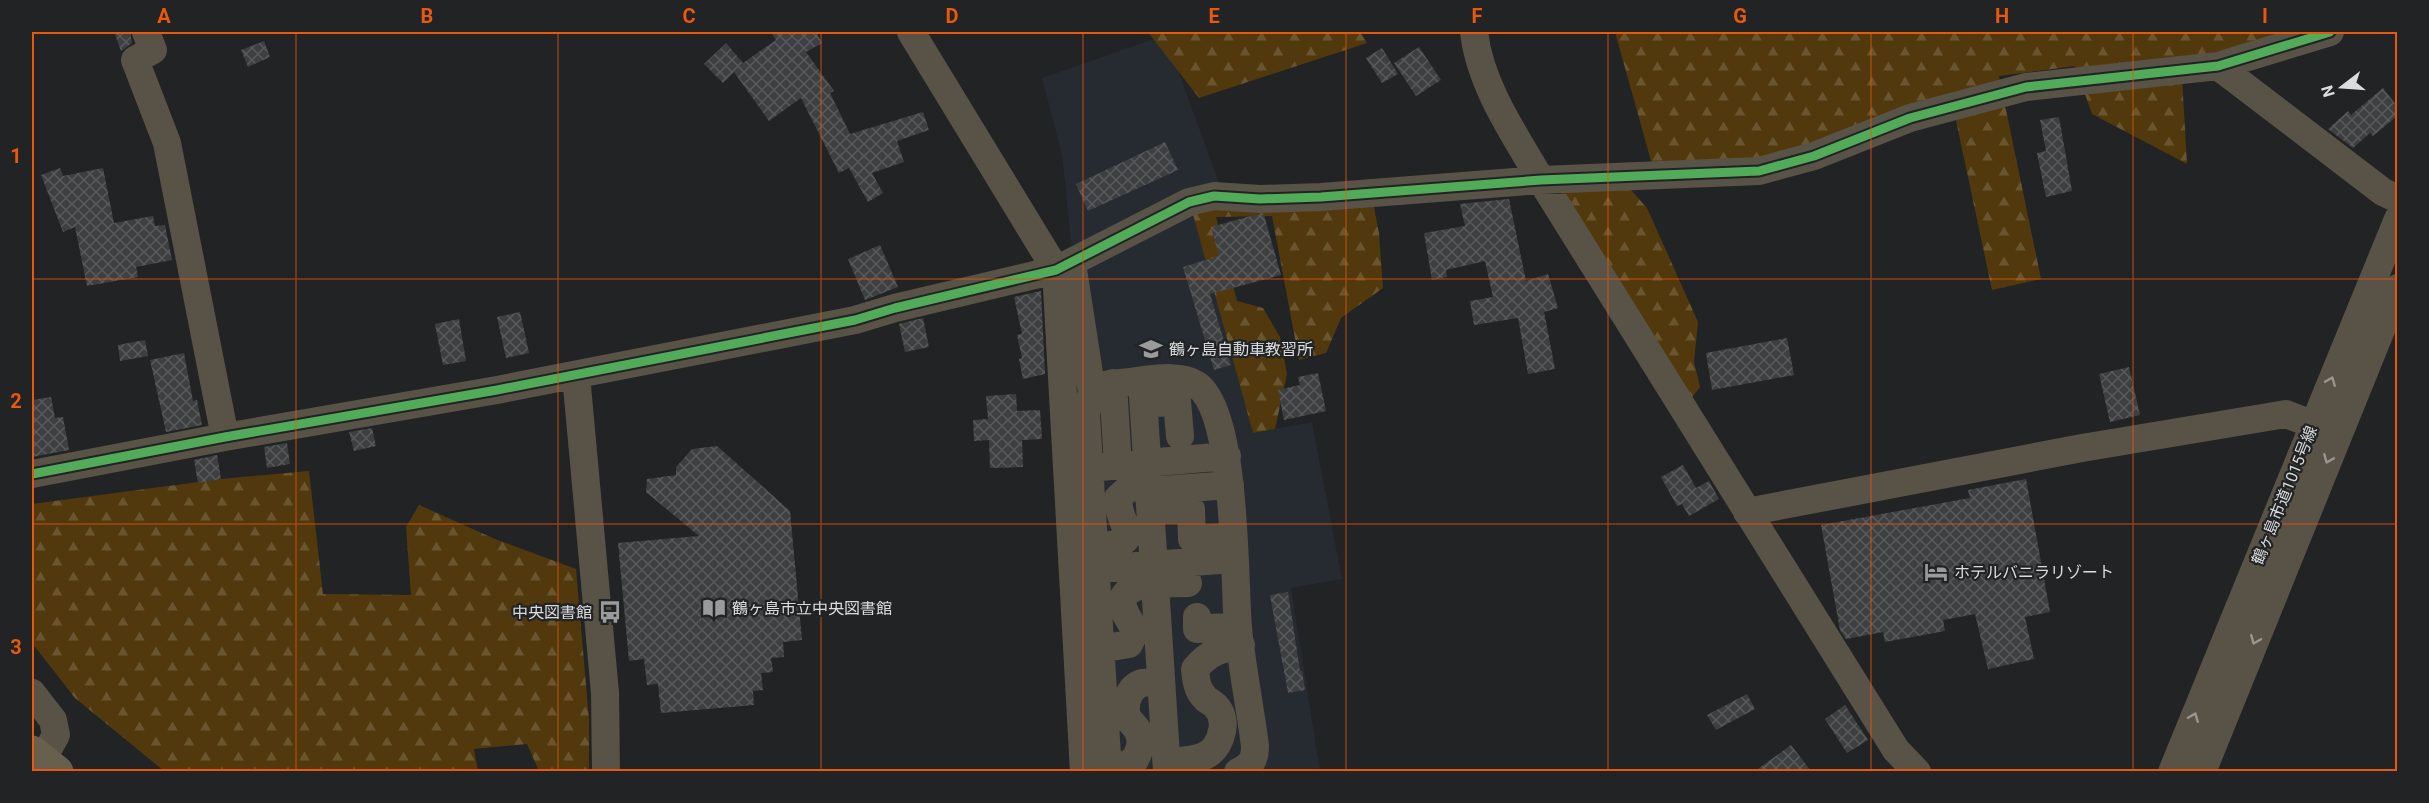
<svg xmlns="http://www.w3.org/2000/svg" width="2429" height="803" font-family="Roboto,'Noto Sans JP',sans-serif">
<style>
.built{fill:#262a31}
.forest{fill:url(#forest-firs)}
.building{fill:url(#building-cross-hatch)}
.lines{fill:none;stroke-linecap:round;stroke-linejoin:round}
.minor{stroke:#595246;stroke-width:28}
.highway{stroke:#695f4e;stroke-width:33}
.cycleway-casing{stroke:#212325;stroke-width:13}
.cycleway{stroke:#51ab58;stroke-width:9}
.oneway{stroke:#9a9792}
.grid{fill:none;stroke:#e8590c;stroke-width:1.5;stroke-opacity:0.55}
.labels{text-anchor:middle;stroke-width:4.5;stroke-linejoin:round;paint-order:stroke}
.poi-label{font-size:16px;fill:#dbdcde;stroke:#212325;text-anchor:start}
.street-label{font-size:16px;fill:#dbdcde;stroke:#212325}
.neatline{fill:none;stroke:#e8590c;stroke-width:2}
.grid-label{font-size:20px;text-anchor:middle;font-weight:bold;fill:#e8590c}
</style>
<defs>
<pattern id="forest-firs" width="22" height="20" patternUnits="userSpaceOnUse" patternTransform="scale(1.5)"><rect width="22" height="20" fill="#51390d"/><path d="M5 1l3.5 6h-7zM16 11l3.5 6h-7z" fill="#695530"/></pattern>
<pattern id="building-cross-hatch" width="8" height="8" patternUnits="userSpaceOnUse" patternTransform="scale(1.5)"><rect width="8" height="8" fill="#3e3f40"/><path d="M0 0l8 8M0 8l8-8" fill="none" stroke="#595a5b"/></pattern>
</defs>
<rect width="100%" height="100%" fill="#222324"/>
<path class="built" d="M1165,35L1220,185L1188,195L1253,433L1312,422L1342,579L1291,588L1320,771H1093L1069,276L1072,250L1062,155L1042,78Z"/>
<path class="forest" d="M1148,32H1360L1367,43L1199,98Z
M1615,32H2299L2181,60L2187,164L2092,114L2075,66L1999,76L2041,279L1992,290L1954,111L1760,160L1653,168Z
M1624,182L1647,208L1698,322L1694,362L1700,387L1690,400L1561,193Z
M1372,197L1379,233L1383,288L1341,318L1326,353L1299,360L1272,216L1216,217L1237,301L1263,308L1280,337L1287,374L1275,429L1253,433L1192,211Z
M309,471L323,594L411,595L406,527L419,505L495,539L576,569L589,720V771H539L527,744L474,749L478,771H164L75,698L32,643V504L221,479Z"/>
<path class="building" d="M114,32H130L132,43L121,51Z
M771,32H816L822,43L806,52L834,91L830,93L850,134L923,112L929,130L897,141L904,162L872,173L883,193L868,202L849,168L839,173L801,98L769,121L734,72L723,83L704,64L726,43L743,63L776,40Z
M264,41L270,57L248,67L241,50Z
M1419,47L1441,80L1416,96L1394,63Z
M1382,48L1398,74L1382,83L1366,58Z
M2383,88L2397,106V116L2373,136L2370,133L2353,148L2328,129L2348,111L2351,115Z
M2059,117L2072,191L2046,197L2037,153L2046,151L2040,120Z
M1165,142L1178,170L1088,211L1076,184Z
M60,168L63,176L103,168L114,223L153,216L155,226L165,225L172,260L136,267L138,277L87,286L75,227L63,232L41,175Z
M1509,199L1526,281L1548,274L1558,308L1544,312L1555,369L1528,374L1518,318L1474,325L1470,301L1493,297L1485,261L1446,270L1447,277L1432,280L1424,233L1465,226L1460,204Z
M1254,215H1264L1281,275L1210,294L1231,365L1214,370L1183,267L1219,256L1211,227Z
M880,245L898,287L865,300L848,259Z
M1041,291L1045,374L1023,379L1019,359L1022,358L1017,335L1022,334L1014,297Z
M520,312L529,353L506,358L497,317Z
M923,318L929,347L905,352L899,324Z
M459,319L466,361L443,365L435,324Z
M1787,338L1794,375L1712,390L1706,353Z
M145,340L148,356L120,361L118,345Z
M184,353L193,401L197,400L202,425L166,432L150,360Z
M2129,367L2140,415L2110,422L2099,374Z
M1318,373L1326,411L1284,420L1278,390L1300,385L1298,377Z
M1016,394L1017,411L1040,410L1042,439L1022,440L1023,467L990,468L989,440L974,441L973,420L988,419L986,396Z
M51,397L55,418L63,417L69,450L32,457V400Z
M372,428L376,446L354,451L349,432Z
M287,443L290,464L267,468L264,447Z
M717,446L790,511L802,640L783,642L784,657L771,658L773,672L761,673L763,690L753,691L754,705L661,713L658,684L647,685L644,659L629,661L618,543L699,536L646,492L647,479L676,475V467L692,449Z
M217,455L221,479L198,483L194,460Z
M1683,465L1696,488L1709,481L1719,499L1689,516L1682,504L1677,506L1661,477Z
M2026,479L2050,612L2025,617L2034,659L1988,669L1975,614L1943,620L1945,631L1885,642L1883,632L1846,639L1840,630L1821,525L1970,498L1968,490Z
M1288,592L1300,671H1302L1305,690L1288,693L1270,595Z
M1747,694L1755,709L1716,730L1707,715Z
M1845,705L1868,740L1847,753L1825,719Z
M1791,745L1811,771H1755Z"/>
<g class="lines">
<path class="minor" d="M146,32L153,50L135,60L167,143L225,437
M911,32L1056,270L1084,772
M1474,32C1480,85 1514,134 1541,180L1896,750L1917,772
M2218,66L2383,192L2398,199
M1072,263L1092,393
M576,375L605,693L606,772
M1142,381L1167,772
M1113,383L1118,466
M1144,404L1177,401L1180,436
M1089,468L1227,456
M32,474L225,437L497,390L855,320L895,308L1056,270L1189,202L1214,196L1260,199L1321,197L1541,180L1759,171L1814,156L1910,118L2026,87L2218,66L2330,32
M1149,491L1230,485
M1151,510L1191,509L1192,539L1233,537
M1747,512L2082,448L2286,414L2312,424
M1094,546C1151,545 1117,527 1118,498L1129,488L1149,486
M1095,569L1234,559
M1197,617V629L1238,626
M1100,649L1129,644C1139,625 1130,626 1124,610C1113,578 1171,584 1188,583
M32,693L53,720L56,735L42,760
M1167,762C1193,760 1216,761 1222,731C1224,724 1222,713 1217,708C1215,704 1209,702 1206,699C1197,691 1196,680 1195,669C1209,652 1220,649 1241,645
M1106,767L1125,765L1135,760C1138,753 1142,746 1140,738C1139,728 1133,726 1128,718C1122,706 1129,687 1142,683C1148,682 1155,682 1161,682
M1108,772L1086,415C1089,391 1096,384 1120,383C1143,381 1177,372 1197,385C1237,413 1234,579 1238,628C1242,667 1250,707 1255,746C1255,760 1251,766 1238,772
M2172,772L2398,219
M2202,772L2398,288"/>
<path class="highway" d="M32,752L57,772"/>
<g class="cycleway-casing">
<path id="cycleway" d="M32,474L225,437L497,390L855,320L895,308L1056,270L1189,202L1214,196L1260,199L1321,197L1541,180L1759,171L1814,156L1910,118L2026,87L2218,66L2330,32"/>
</g>
<use href="#cycleway" class="cycleway"/>
</g>
<defs><path id="oneway-chevron" d="M-2-3.5L2.5 0L-2 3.5" fill="none" stroke-width="1.6" stroke-linecap="round" stroke-linejoin="round" transform="scale(1.5)"/></defs>
<g class="oneway">
<use href="#oneway-chevron" transform="translate(2331 381) rotate(-68)"/>
<use href="#oneway-chevron" transform="translate(2328 459) rotate(112)"/>
<use href="#oneway-chevron" transform="translate(2255 640) rotate(112)"/>
<use href="#oneway-chevron" transform="translate(2194 717) rotate(-68)"/>
</g>
<path class="grid" d="M296,32V772M558,32V772M821,32V772M1083,32V772M1346,32V772M1608,32V772M1871,32V772M2133,32V772M32,279H2398M32,524H2398"/>
<defs>
<g id="school-bare" transform="scale(1.8)"><path d="M0-5L7-2L0 1L-7-2ZM-4 1L0 2.5L4 1V4Q0 6-4 4Z" fill="#9a9b9d" stroke="#212325" stroke-width="2.5" paint-order="stroke"/></g>
<g id="hotel-bare" transform="scale(1.8)"><path d="M-6-4.5h1.5V1H6V5H4.5V3h-9V5H-6ZM-4 0a1.8 1.8 0 1 1 3.6 0ZM.5 0V-2.5h3Q6-2.5 6 0Z" fill="#9a9b9d" stroke="#212325" stroke-width="2.5" paint-order="stroke"/></g>
<g id="library-bare" transform="scale(1.8)"><path d="M-6-4Q-3-5.5-.7-3.5V5Q-3 3-6 4ZM6-4Q3-5.5 .7-3.5V5Q3 3 6 4Z" fill="#9a9b9d" stroke="#212325" stroke-width="2.5" paint-order="stroke"/></g>
<g id="bus-bare" transform="scale(1.8)"><path d="M-5-6H5V4H4V6H2V4H-2V6H-4V4H-5ZM-3.5-4V0h7V-4ZM-3.5 1.2v1.5H-2V1.2ZM2 1.2v1.5H3.5V1.2Z" fill="#9a9b9d" stroke="#212325" stroke-width="2.5" paint-order="stroke"/></g>
</defs>
<g fill-rule="evenodd">
<use href="#school-bare" x="1151" y="349"/>
<use href="#hotel-bare" x="1936" y="572"/>
<use href="#library-bare" x="714" y="608"/>
<use href="#bus-bare" x="610" y="612"/>
</g>
<g class="labels">
<g class="poi-label">
<text x="1169" y="355">鶴ヶ島自動車教習所</text>
<text x="1954" y="578">ホテルバニラリゾート</text>
<text x="732" y="614">鶴ヶ島市立中央図書館</text>
<text x="592" y="618" text-anchor="end">中央図書館</text>
</g>
<g class="street-label">
<text transform="translate(2284 495) rotate(-68)" y="6">鶴ヶ島市道1015号線</text>
</g>
</g>
<rect width="2429" height="803" fill="none" stroke="#212325" stroke-width="66"/>
<g transform="translate(2342 87) rotate(253)" stroke="#212325" stroke-width="4.5" paint-order="stroke">
<path d="M0-4.5L10 22L0 15L-10 22Z" fill="#dbdcde"/>
<text y="-9" font-size="16" font-weight="bold" text-anchor="middle" fill="#dbdcde">N</text>
</g>
<rect x="33" y="33" width="2363" height="737" class="neatline"/>
<g class="grid-label">
<text x="164" y="23">A</text>
<text x="427" y="23">B</text>
<text x="689" y="23">C</text>
<text x="952" y="23">D</text>
<text x="1214" y="23">E</text>
<text x="1477" y="23">F</text>
<text x="1740" y="23">G</text>
<text x="2002" y="23">H</text>
<text x="2265" y="23">I</text>
<text x="16" y="163">1</text>
<text x="16" y="408">2</text>
<text x="16" y="654">3</text>
</g>
</svg>
